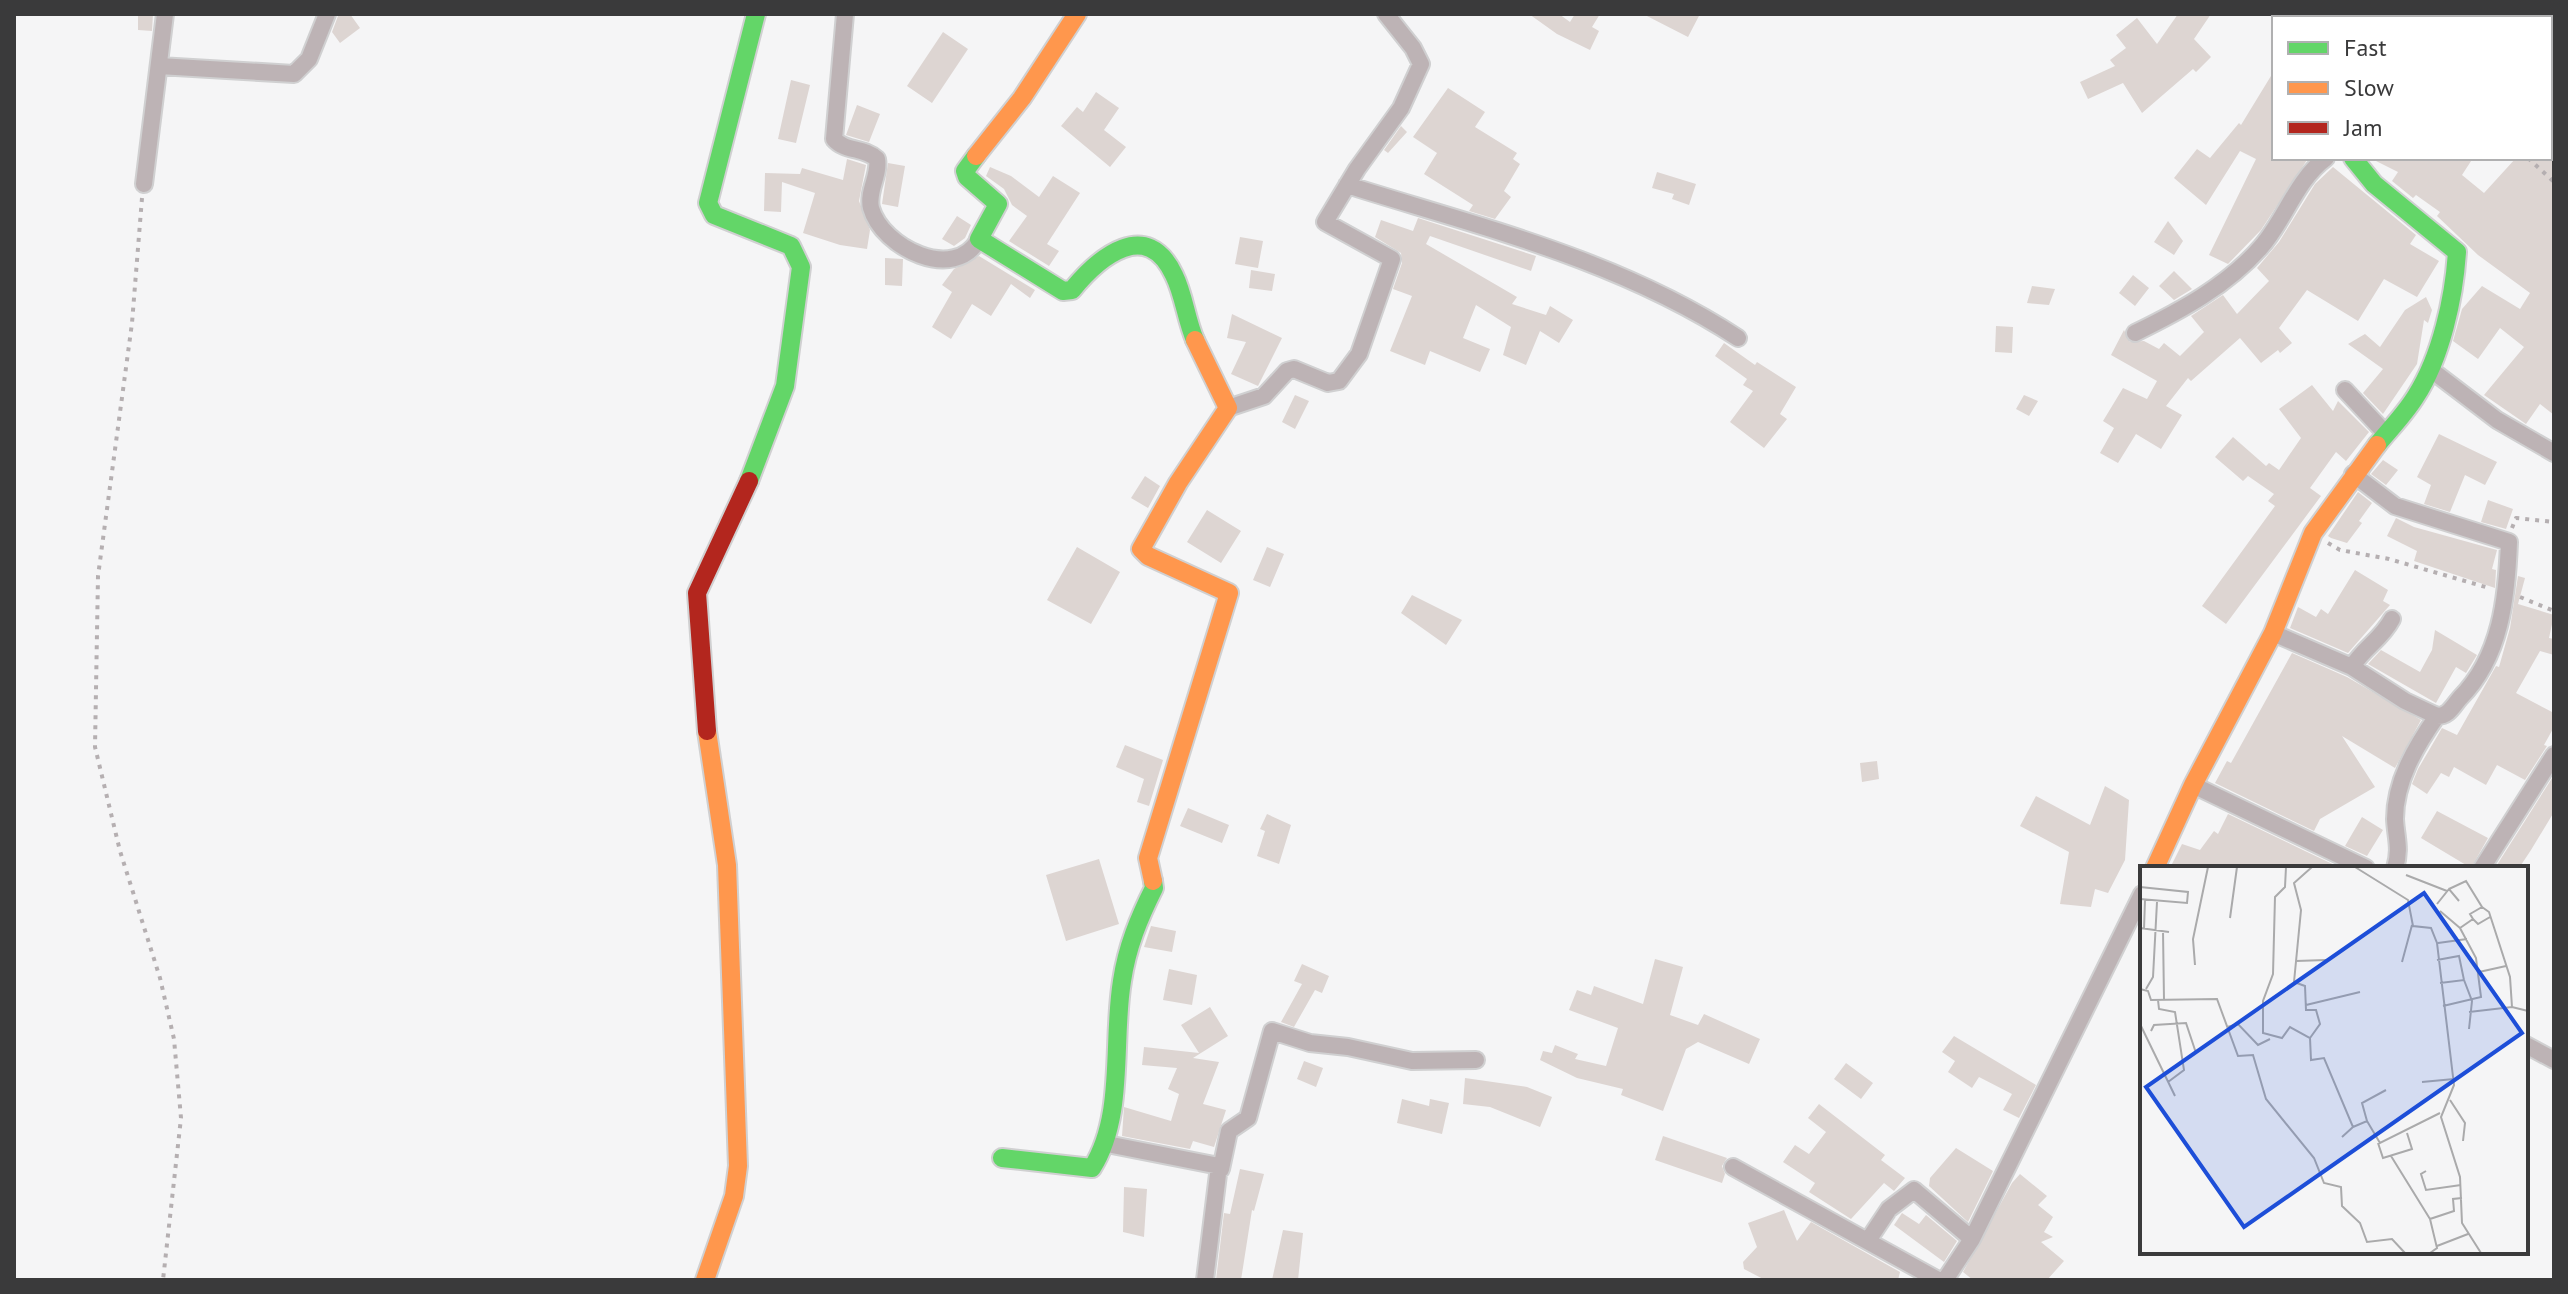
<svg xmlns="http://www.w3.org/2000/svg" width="2568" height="1294" font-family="'PT Sans',sans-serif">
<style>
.building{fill:#ddd5d2}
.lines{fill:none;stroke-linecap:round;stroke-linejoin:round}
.street-casing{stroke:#d0d0d1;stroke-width:20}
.fast-casing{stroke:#d0d0d1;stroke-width:22}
.slow-casing{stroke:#d0d0d1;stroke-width:22}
.jam-casing{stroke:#d0d0d1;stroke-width:22}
.path{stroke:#b5afb1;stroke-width:4;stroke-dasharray:4 6;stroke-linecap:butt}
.street{stroke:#bdb3b5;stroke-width:16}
.fast{stroke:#63d668;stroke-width:18}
.slow{stroke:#ff974d;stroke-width:18}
.jam{stroke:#b3261e;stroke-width:18}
.inset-road{fill:none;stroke:#aaaaab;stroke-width:2}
.view{fill:#1d4ed8;fill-opacity:0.15;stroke:#1d4ed8;stroke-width:4}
.inset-edge{fill:none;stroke:#3a3a3b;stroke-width:4}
</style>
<rect width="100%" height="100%" fill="#f5f5f6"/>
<path class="building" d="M138,14H153L152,31L138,30Z
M350,14L360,28L340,43L332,32L338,16Z
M1529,14H1559L1570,22L1575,14H1600L1592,27L1599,31L1590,50L1557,34Z
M1643,14H1700L1688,37Z
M2178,14H2211L2194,39L2211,57L2196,72L2193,69L2142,113L2123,83L2088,99L2080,82L2115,66L2110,60L2126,48L2116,35L2137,18L2157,44Z
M943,32L968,49L932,103L907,86Z
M2274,71V158L2307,160L2261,230L2228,264L2209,255L2256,159L2240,151L2206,205L2174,178L2197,149L2210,158L2239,123L2241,125Z
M791,80L810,85L796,143L778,139Z
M1448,88L1485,112L1475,127L1517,153L1513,159L1520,164L1504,191L1511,197L1495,219L1469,211L1473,205L1424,174L1437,153L1413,137Z
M1096,92L1119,108L1104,130L1126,147L1110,167L1061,126L1077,107L1083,112Z
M857,105L880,114L869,142L846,135Z
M1401,126L1407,132L1388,153L1384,150Z
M2370,158H2473L2462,175L2484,193L2516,158H2554V415L2540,404L2526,424L2484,395L2524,347L2500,328L2478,359L2453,341L2462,309L2482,286L2520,309L2530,293L2478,255L2437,216L2440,212L2416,195L2413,198L2392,181L2398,172Z
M847,159L866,165L859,201L870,230L867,249L840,245L803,233L815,193L782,182L781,212L764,211L765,173L800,174L802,168L843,180Z
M888,163L905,166L898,207L882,204Z
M990,167L1011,176L1039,197L1053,176L1080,193L1047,244L1059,251L1049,266L1009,241L1027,216L1012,205L1004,189L986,176Z
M2333,167L2416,235L2410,244L2439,261L2417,297L2384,279L2358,321L2307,290L2279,328L2292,343L2280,353L2278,350L2261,363L2240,338L2191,381L2188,378L2166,406L2182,415L2161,449L2136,434L2118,463L2100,453L2114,428L2103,421L2123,388L2147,399L2157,381L2111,355L2124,330L2130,342L2144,341L2159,349L2164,343L2180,356L2204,332L2191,316L2223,295L2237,314L2269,281L2257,268L2279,242L2315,184Z
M1657,172L1696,184L1689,205L1672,199L1674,194L1652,188Z
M957,216L971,225L965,238L954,246L942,239Z
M1418,218L1536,256L1531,271L1430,236L1426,244L1517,297L1512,304L1546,315L1550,306L1573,320L1559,343L1540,331L1526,365L1503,355L1511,327L1476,305L1463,338L1490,349L1480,372L1430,351L1425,365L1390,351L1412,296L1393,289L1402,263L1401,253L1375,237L1381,220L1413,231Z
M2168,221L2183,241L2174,255L2154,242Z
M1240,237L1263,241L1258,268L1235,264Z
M979,256L1035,290L1030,298L1011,284L991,316L972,304L951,339L932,327L952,292L942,285L954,269Z
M885,258L903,259L902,286L885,285Z
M1251,270L1275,274L1272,291L1249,288Z
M2174,271L2192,289L2174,300L2159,286Z
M2133,275L2149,288L2135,306L2119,293Z
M2032,286L2055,289L2049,305L2027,303Z
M2426,297L2432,310L2428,323L2424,320L2417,364L2383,414L2363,393L2383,369L2348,344L2365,334L2380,347L2405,310Z
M1232,314L1282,338L1258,386L1231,374L1246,342L1227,338Z
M1996,326L2013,327L2012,353L1995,352Z
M1724,343L1755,365L1757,362L1796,387L1780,414L1787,419L1764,448L1730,422L1753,391L1743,385L1747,379L1715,356Z
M2312,385L2333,411L2338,401L2369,432L2346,461L2336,452L2310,488L2321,496L2226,624L2202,606L2275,506L2268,501L2274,494L2248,476L2243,481L2215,457L2233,437L2266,466L2269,463L2279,470L2301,438L2279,409Z
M1295,395L1309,401L1295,429L1282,422Z
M2024,395L2038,401L2029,416L2016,409Z
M2439,434L2497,462L2485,485L2465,475L2450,512L2424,504L2431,485L2417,477Z
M2383,460L2398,470L2386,485L2371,474Z
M1145,476L1160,486L1148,508L1131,498Z
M2358,492L2372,503L2359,521L2362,523L2347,543L2331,538L2328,536Z
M2488,500L2513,509L2506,529L2481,522Z
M1207,510L1241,531L1221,563L1187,542Z
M2396,518L2414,527L2497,550L2492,569L2496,570L2495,588L2414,561L2417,551L2387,536Z
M1077,547L1120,572L1091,624L1047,600Z
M1267,547L1284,554L1270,587L1253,580Z
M2355,570L2388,590L2383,601L2390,605L2348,653L2290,628L2298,607L2316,617L2321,609L2328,614Z
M2518,576L2525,578L2518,604L2554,615L2549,638L2554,639V655L2540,651L2516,693L2554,713V727L2544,745L2547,746L2525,780L2497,765L2486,785L2454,767L2449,777L2441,773L2427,794L2412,784L2418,769L2442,728L2457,735L2496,666L2499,667L2510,628Z
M1412,595L1462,620L1446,645L1401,613Z
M2435,630L2477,655L2466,673L2456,667L2436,703L2368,664L2381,650L2420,672L2432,650Z
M2292,653L2347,677L2421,720L2395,768L2342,736L2375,787L2320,819L2314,831L2215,783L2227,761L2231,763Z
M1125,745L1163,760L1149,806L1137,802L1144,779L1116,767Z
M1877,761L1879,779L1862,782L1860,763Z
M2554,775V812L2531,850L2519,868H2495Z
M2105,786L2129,800L2125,860L2108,893L2095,889L2091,907L2060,904L2069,852L2020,826L2036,796L2090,825Z
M1188,808L1229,825L1222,843L1180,826Z
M2437,811L2488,838L2471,868L2421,838Z
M1267,814L1291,825L1279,864L1257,856L1265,831L1260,829Z
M2228,814L2305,851L2341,868H2170L2182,844L2200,850L2214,831L2218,834Z
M2362,817L2383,830L2367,856L2345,846Z
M1099,859L1119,924L1066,941L1046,875Z
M1151,926L1176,931L1172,952L1144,947Z
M1655,959L1683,967L1670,1015L1698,1025L1704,1014L1760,1039L1749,1064L1698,1042L1686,1049L1663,1111L1621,1095L1623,1089L1577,1078L1540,1060L1543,1051L1552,1053L1555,1045L1578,1054L1575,1059L1606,1066L1618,1028L1569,1010L1577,990L1591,995L1594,986L1643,1004Z
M1302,964L1329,976L1322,993L1315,990L1294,1027L1281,1022L1302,984L1294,981Z
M1169,969L1197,975L1192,1005L1163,1000Z
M1210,1007L1228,1036L1193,1058L1219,1062L1203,1104L1226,1110L1214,1147L1193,1141L1190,1149L1122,1136L1124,1107L1171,1121L1179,1094L1168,1089L1177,1068L1142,1065L1144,1047L1199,1053L1181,1025Z
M1954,1036L2036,1085L2019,1118L2003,1110L2012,1094L1979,1077L1972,1088L1948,1072L1955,1061L1942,1052Z
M1304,1061L1323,1068L1316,1087L1297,1079Z
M1846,1063L1873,1083L1861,1099L1834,1079Z
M1465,1078L1527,1087L1552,1097L1540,1127L1490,1107L1463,1104Z
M1402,1099L1429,1106L1430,1099L1449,1103L1442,1134L1397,1123Z
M1819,1104L1885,1155L1881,1160L1905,1178L1894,1191L1884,1183L1851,1219L1809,1192L1815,1183L1783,1162L1795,1145L1809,1154L1826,1132L1808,1118Z
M1663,1136L1727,1158L1722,1166L1725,1174L1722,1183L1655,1160Z
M1956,1148L1993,1171L1968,1222L1929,1186L1930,1178Z
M1240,1169L1264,1174L1254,1211L1252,1210L1241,1280H1216L1224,1213L1230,1214Z
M2020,1174L2047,1196L2038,1205L2053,1217L2044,1232L2053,1237L2041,1242L2064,1261L2047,1280H1973L1963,1272L2012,1183Z
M1124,1187L1147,1189L1144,1237L1123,1232Z
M1784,1210L1797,1241L1811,1222L1900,1272L1898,1280H1765L1744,1269L1743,1262L1757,1247L1748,1223Z
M1902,1213L1919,1224L1926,1215L1957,1241L1944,1262L1894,1225Z
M1283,1230L1303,1233L1298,1280H1272Z"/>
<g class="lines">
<g class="street-casing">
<path id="street" d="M845,14L834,139C845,152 864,147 877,159C880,175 867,191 871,208C882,248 955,283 979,239
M2427,18L2429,14
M159,66L294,74L309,59L327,14
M144,184L165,14
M1347,185C1481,227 1619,260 1738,338
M2135,333C2180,311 2227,286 2261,247C2285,220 2296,180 2326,158
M2430,369L2497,420L2554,453
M2345,390L2386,434
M1228,408L1264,396L1287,371L1294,369L1328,383L1339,381L1359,354L1392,259L1325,222L1357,169L1401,108L1421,64L1413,48L1386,14
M2353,474L2395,506L2509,542C2507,597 2501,657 2460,698C2453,706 2449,716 2437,716
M2273,633L2352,667L2405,701L2437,716C2416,746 2395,781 2395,819C2396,838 2401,849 2395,868
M2352,667C2364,647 2381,640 2392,619
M2193,785L2366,868
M2482,868L2554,755
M2526,1045L2554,1060
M1107,1144L1219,1166L1205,1280
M1733,1167L1938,1280
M1221,1169L1229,1131L1248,1118L1272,1031L1310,1043L1348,1047L1412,1061L1476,1060
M1869,1239L1889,1209L1914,1190L1972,1239
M1945,1280L1972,1239L2142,894"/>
</g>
<g class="fast-casing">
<path id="fast" d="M976,156L965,171L967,177L998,204L979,239L1063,291L1072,290C1099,257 1147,217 1174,275C1184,295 1186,319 1195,340
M2353,158L2374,184L2457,252C2454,298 2441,357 2416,396C2405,414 2390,429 2377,445
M749,481L785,386L801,267L791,246L714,215L708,203L756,14
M1002,1158L1092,1168C1125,1116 1112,1041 1122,981C1127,947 1139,918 1154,888L1153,881"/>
</g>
<g class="slow-casing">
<path id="slow" d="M976,156L1022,98L1077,14
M2155,868L2193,785L2273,633L2313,533L2377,445
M1153,881L1148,858L1229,593L1148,556L1141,549L1178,483L1228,408L1195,340
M705,1280L734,1196L738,1166L727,865L707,731"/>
</g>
<g class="jam-casing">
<path id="jam" d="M707,731L697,593L749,481"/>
</g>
<path class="path" d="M2528,158L2554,182
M142,198L132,323L98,576L95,747L120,851L160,978L174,1039L181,1118L163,1280
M2512,528L2516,518L2554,522
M2328,543L2340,550L2389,559L2489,588
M2520,597L2554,611"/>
<use href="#street" class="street"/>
<use href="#fast" class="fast"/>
<use href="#slow" class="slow"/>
<use href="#jam" class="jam"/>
</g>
<g transform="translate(2140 866)">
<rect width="388" height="388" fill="#f5f5f6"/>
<path class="inset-road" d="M146,1L145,21L135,31L133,108L123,135V167L142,172L150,161L170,172L171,194L184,192L213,261L202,271M215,1L268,34L273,60L291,62L297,77L314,219L301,251L320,311L322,357L341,387M266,9L307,25M0,21L48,26L47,37L0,33M309,23L326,15L342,41L330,48L333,53M297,38L309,23L319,35M342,41L349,46L370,111L372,141M300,45L320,62M90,52L97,1M0,62L29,66M4,63L5,34M23,65L24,134M298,77L327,73M297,94L319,90L324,114M156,95L186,94M262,96L272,59M55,99L53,73L68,1M339,106L366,100M300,117L324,114L332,135L329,163M0,123L8,125L11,134L77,133L98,190L113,189L126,233L174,292L184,317L201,321L202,340L220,357L227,376L252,373L265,387M6,123L13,111L17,36M18,134L19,143L35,146L44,204L28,216M166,139L220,126M303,140L341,131L336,92L320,62L333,53L338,58L350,51M329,146L372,141L388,145M0,158L35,230M87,161L98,158L118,179L130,173M11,165L14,159L46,157L56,187M170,172L180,158L176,144H166L165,120L154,116L161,44L154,17L172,1M282,216L314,213M310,234L325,257L323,275M227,255L222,237L246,224M213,261L227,255L240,277L300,247M238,277L243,292L272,283L267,267M251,290L290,353M286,305L281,308L286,324L321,319M297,380L328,368M290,387L297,382L290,353L314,345L313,333L322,332"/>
<path class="view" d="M284,27L382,167L104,361L6,221Z"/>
<rect width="388" height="388" class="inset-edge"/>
</g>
<rect width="2568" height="1294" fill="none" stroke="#3a3a3b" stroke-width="32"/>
<rect x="2272" y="16" width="280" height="144" fill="#ffffff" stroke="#b0b0b1" stroke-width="2"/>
<rect x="2288" y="42" width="40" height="12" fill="#63d668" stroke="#b0b0b1" stroke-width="2"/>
<text x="2344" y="56" font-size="24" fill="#3a3a3b">Fast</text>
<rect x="2288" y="82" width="40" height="12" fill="#ff974d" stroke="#b0b0b1" stroke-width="2"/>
<text x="2344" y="96" font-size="24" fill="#3a3a3b">Slow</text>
<rect x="2288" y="122" width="40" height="12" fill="#b3261e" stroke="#b0b0b1" stroke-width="2"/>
<text x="2344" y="136" font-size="24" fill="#3a3a3b">Jam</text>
</svg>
